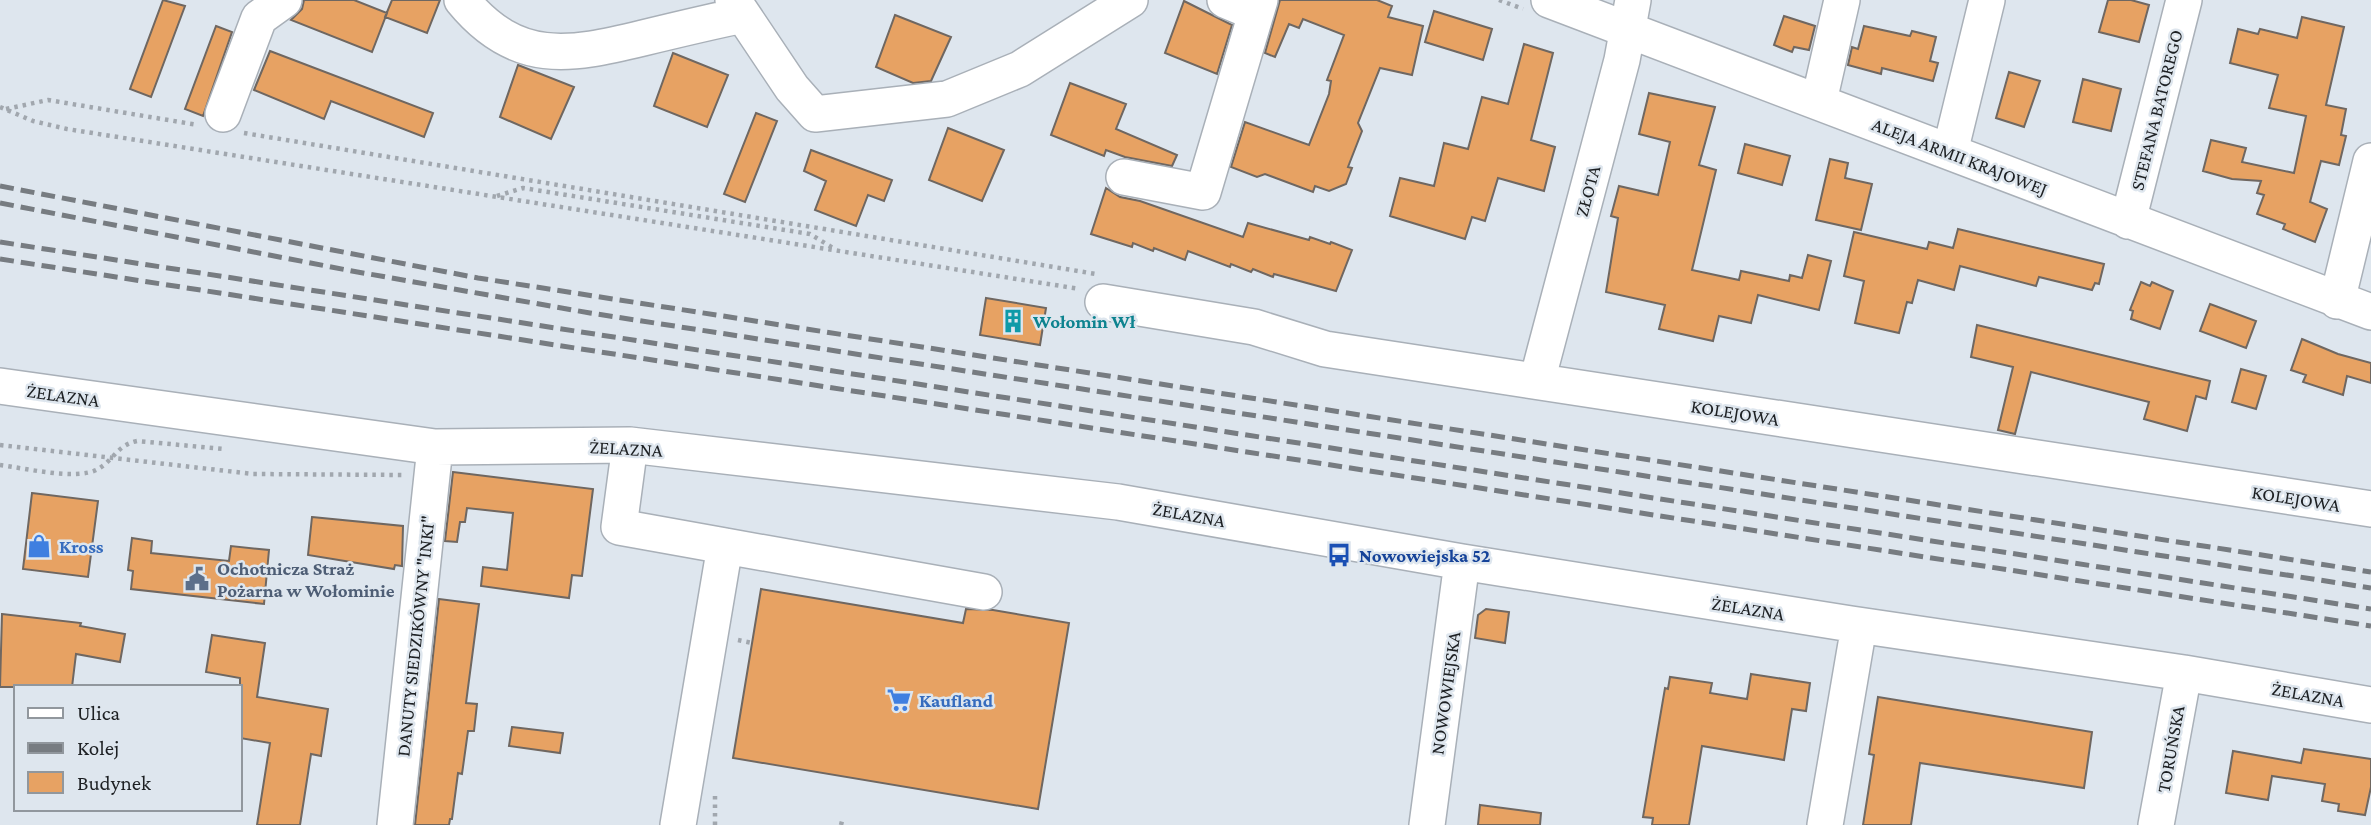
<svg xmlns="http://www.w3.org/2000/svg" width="2371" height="825" font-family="'Crimson Pro',serif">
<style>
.building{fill:#e7a263;stroke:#6f6761;stroke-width:2}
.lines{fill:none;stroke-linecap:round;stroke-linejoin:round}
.minor-casing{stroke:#a9b0b8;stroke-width:38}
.path{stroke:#a1a7ae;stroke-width:4.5;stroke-dasharray:3.5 5;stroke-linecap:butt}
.minor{stroke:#fff;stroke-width:35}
.rail{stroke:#777c81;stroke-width:5;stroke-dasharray:14 7;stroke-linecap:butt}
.labels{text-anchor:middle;stroke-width:5;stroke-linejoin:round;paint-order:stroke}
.street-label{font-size:19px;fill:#1d2023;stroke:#dee6ee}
.culture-label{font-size:19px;font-weight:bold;fill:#0d838f;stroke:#dee6ee;text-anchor:start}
.shop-label{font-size:19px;font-weight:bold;fill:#366cbe;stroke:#dee6ee;text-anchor:start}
.transit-label{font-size:19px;font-weight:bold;fill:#164399;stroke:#dee6ee;text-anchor:start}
.service-label{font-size:19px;font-weight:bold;fill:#4e5e75;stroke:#dee6ee;text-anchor:start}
</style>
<rect width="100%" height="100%" fill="#dee6ee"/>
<path class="building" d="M163,0L185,6L151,97L130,89Z
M304,0H354L387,13L372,52L291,20L302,9Z
M392,0H440L427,33L385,17Z
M1280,0H1377L1392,6L1388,17L1423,26L1412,75L1380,68L1358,123L1362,131L1348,167L1352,168L1346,184L1329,191L1315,186L1313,192L1265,174L1257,177L1231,167L1245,122L1309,145L1329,94L1331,81L1327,80L1344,35L1303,19L1299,28L1289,24L1275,57L1265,53Z
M2108,0H2131L2149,5L2139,42L2099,32Z
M1184,1L1232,25L1217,74L1165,53Z
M1434,11L1492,29L1483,60L1425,42Z
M895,15L951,37L931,81L913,83L876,67Z
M1784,16L1815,26L1809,50L1794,47L1792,52L1774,45Z
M2302,17L2344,27L2326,105L2346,109L2341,135L2346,136L2339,165L2321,161L2310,202L2327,209L2315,242L2283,229L2285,224L2257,214L2264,195L2257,193L2261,181L2232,179L2203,171L2211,140L2246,148L2242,162L2294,173L2306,116L2269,108L2278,75L2230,63L2238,29L2258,34L2260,29L2297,38Z
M216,26L232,32L203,116L185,109Z
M1864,26L1910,36L1912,31L1936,37L1930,61L1938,63L1933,81L1882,68L1881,74L1848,65L1852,47L1858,49Z
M1524,44L1553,53L1531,140L1555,147L1544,191L1498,178L1485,221L1472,217L1465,239L1390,216L1400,178L1434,186L1444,143L1468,149L1482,97L1508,104Z
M270,51L433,113L424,137L331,101L324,119L254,90Z
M673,53L728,75L707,127L654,106Z
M518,65L574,87L551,139L500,117Z
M2009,72L2040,81L2024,127L1996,118Z
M2083,79L2121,89L2111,131L2073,122Z
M1070,83L1126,104L1116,129L1177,155L1172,166L1125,157L1106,150L1104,156L1051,135Z
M1649,93L1715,107L1699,165L1716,170L1692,270L1739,280L1741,271L1789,281L1790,275L1802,278L1808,255L1831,261L1819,310L1758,295L1751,323L1719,316L1713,341L1659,329L1665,305L1606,292L1618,218L1611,216L1619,186L1658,195L1670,142L1639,134Z
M756,113L777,121L745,202L724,194Z
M948,128L1004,150L982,201L929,180Z
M1745,144L1790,156L1782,185L1738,173Z
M811,150L892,180L884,201L868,195L856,226L815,210L826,181L804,171Z
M1830,159L1848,163L1845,178L1872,184L1861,230L1816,220Z
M1106,188L1120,197L1140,201L1243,237L1248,223L1309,240L1310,237L1330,244L1331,242L1352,250L1336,291L1274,274L1273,277L1253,269L1251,272L1231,264L1230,267L1188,251L1185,260L1154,248L1153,251L1133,243L1132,247L1091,234Z
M1958,229L2104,264L2099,284L2095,283L2092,290L2039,277L2036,286L1960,266L1954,290L1918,280L1912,303L1907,302L1899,333L1855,323L1864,281L1844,276L1854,232L1927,249L1929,242L1953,248Z
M2141,282L2150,286L2152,282L2173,291L2160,329L2131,319L2133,311L2130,310Z
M986,298L1046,308L1040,345L980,335Z
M2210,304L2256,321L2246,348L2200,331Z
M1977,325L2210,381L2206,399L2196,396L2187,431L2144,419L2149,402L2031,372L2015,434L1998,430L2013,367L1971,357Z
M2302,339L2338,354L2371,363V383L2347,376L2343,395L2303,382L2306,375L2291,370Z
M2241,369L2266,376L2256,409L2232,402Z
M453,472L593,489L582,576L572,575L569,598L481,586L483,567L507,570L513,513L467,508L465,522H460L457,542L445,541Z
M32,493L98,501L88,577L23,569Z
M312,517L403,526L402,566L395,565L394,569L308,555Z
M132,538L152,541L151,553L229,561L231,546L269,550L264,604L131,589L133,571L128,570Z
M761,589L963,623L966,609L993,610L1069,623L1038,809L733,758Z
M439,599L479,604L466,703L477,704L474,731H468L462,774L458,773L452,819H450L449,825H415Z
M1486,609L1509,612L1505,643L1475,638L1478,615Z
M2,614L81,623L80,626L125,634L120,662L76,654L72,687H0Z
M212,635L265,643L257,697L328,709L321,756L311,754L300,825H257L270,743L240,738V678L206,672Z
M1751,674L1810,683L1806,711L1792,709L1784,760L1702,746L1689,825H1652L1653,818L1643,817L1665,688L1668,689L1670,677L1712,683L1710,693L1747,699Z
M1878,697L2092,732L2084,788L1920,763L1911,825H1863L1874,755L1869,754Z
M512,727L563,733L560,753L509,746Z
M2304,749L2371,759V787L2365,815L2338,811L2339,804L2322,801L2325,784L2272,776L2268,800L2226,793L2233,751L2301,763Z
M1480,805L1541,813L1540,825H1478Z"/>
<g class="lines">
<g class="minor-casing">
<path id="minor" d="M462,0C516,66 569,56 643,38C676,30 709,22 743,15
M733,0L792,88L815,114L947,99L1020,69L1130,0
M1225,0L1256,13
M1549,0L2371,312
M1819,101L1842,0
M223,114L259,18L284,0
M1950,152L1987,0
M1124,177L1203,192L1260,0
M2128,221L2184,0
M2337,301L2371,161
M1103,302L1254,327L1325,349L2371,509
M1537,381L1622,60L1633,0
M0,386L435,447L630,445L1118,502L1462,562L1851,624L2184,673L2371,705
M630,445L619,527L725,546L678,825
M725,546L984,592
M395,825L435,447
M1427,825L1462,562
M1825,825L1859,626
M2156,825L2184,673"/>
</g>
<path class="path" d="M1499,0L1523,9
M0,107L33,121L67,129L1080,289
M6,109L48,100L198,125
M244,133L1096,274
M497,196L523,188L810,234L833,248
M0,445L253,474L404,475
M0,465C24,468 77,481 98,469C114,460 117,445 137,441L224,449
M738,640L752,643
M715,825V791
M841,825L842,821"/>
<use href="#minor" class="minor"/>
<path class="rail" d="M0,186L478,278L2371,572
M0,203L352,271L590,313L2371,588
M0,242L2371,609
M0,259L2371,626"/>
</g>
<defs>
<g id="building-bare" transform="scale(1.89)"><path d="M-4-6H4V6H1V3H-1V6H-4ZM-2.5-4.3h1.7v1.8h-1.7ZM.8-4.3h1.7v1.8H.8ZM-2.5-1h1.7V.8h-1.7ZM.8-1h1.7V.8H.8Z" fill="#0f9aa8" stroke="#dee6ee" stroke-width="2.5" paint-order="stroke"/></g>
<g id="shop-bare" transform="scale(1.89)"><path d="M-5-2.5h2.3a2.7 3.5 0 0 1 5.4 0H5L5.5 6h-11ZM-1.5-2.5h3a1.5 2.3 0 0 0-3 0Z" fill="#3f7fe0" stroke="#dee6ee" stroke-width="2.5" paint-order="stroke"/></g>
<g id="bus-bare" transform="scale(1.89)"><path d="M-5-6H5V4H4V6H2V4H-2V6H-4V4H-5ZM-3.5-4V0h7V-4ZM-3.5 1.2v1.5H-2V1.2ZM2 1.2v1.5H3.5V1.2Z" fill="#1a4fb4" stroke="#dee6ee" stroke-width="2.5" paint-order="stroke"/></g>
<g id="civic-bare" transform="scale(1.89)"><path d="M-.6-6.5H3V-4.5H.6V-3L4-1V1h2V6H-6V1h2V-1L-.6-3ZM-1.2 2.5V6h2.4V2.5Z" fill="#5c6f8a" stroke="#dee6ee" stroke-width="2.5" paint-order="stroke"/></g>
<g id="supermarket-bare" transform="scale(1.89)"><path d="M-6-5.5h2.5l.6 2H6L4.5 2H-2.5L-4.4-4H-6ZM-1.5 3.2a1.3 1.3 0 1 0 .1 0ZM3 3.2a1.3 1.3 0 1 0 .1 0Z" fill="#3f7fe0" stroke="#dee6ee" stroke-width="2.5" paint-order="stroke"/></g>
</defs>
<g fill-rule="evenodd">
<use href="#building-bare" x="1013" y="321"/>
<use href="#shop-bare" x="39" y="546"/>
<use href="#bus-bare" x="1339" y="555"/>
<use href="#civic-bare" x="197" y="579"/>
<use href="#supermarket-bare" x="899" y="700"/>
</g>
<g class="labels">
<g class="street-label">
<text transform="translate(2156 110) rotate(-76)" y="7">STEFANA BATOREGO</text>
<text transform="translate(1960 156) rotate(21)" y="7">ALEJA ARMII KRAJOWEJ</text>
<text transform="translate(1587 191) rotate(-75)" y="7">ZŁOTA</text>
<text transform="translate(63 395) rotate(8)" y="7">ŻELAZNA</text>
<text transform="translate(1735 412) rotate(9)" y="7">KOLEJOWA</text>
<text transform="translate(626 448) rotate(3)" y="7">ŻELAZNA</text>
<text transform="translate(2296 498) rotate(9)" y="7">KOLEJOWA</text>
<text transform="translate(1189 514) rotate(10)" y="7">ŻELAZNA</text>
<text transform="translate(1748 608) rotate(9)" y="7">ŻELAZNA</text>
<text transform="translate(415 636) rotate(-84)" y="7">DANUTY SIEDZIKÓWNY "INKI"</text>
<text transform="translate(1445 693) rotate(-82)" y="7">NOWOWIEJSKA</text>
<text transform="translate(2308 694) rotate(10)" y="7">ŻELAZNA</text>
<text transform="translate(2170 749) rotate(-80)" y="7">TORUŃSKA</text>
</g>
<g class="culture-label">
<text x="1033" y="328">Wołomin Wł</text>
</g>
<g class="shop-label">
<text x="59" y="553">Kross</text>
<text x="919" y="707">Kaufland</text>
</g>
<g class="transit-label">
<text x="1359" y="562">Nowowiejska 52</text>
</g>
<g class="service-label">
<text x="217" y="575">Ochotnicza Straż<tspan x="217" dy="22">Pożarna w Wołominie</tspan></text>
</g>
</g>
<rect x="14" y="685" width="228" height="126" fill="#dee6ee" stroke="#91979d" stroke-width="2"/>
<rect x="28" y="708" width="35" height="10" fill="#ffffff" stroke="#91979d" stroke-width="2"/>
<text x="77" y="720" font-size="21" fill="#1d2023">Ulica</text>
<rect x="28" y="743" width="35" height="10" fill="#777c81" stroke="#91979d" stroke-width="2"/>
<text x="77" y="755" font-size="21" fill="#1d2023">Kolej</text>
<rect x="28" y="772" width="35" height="21" fill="#e7a263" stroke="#91979d" stroke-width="2"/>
<text x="77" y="790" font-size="21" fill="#1d2023">Budynek</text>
</svg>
